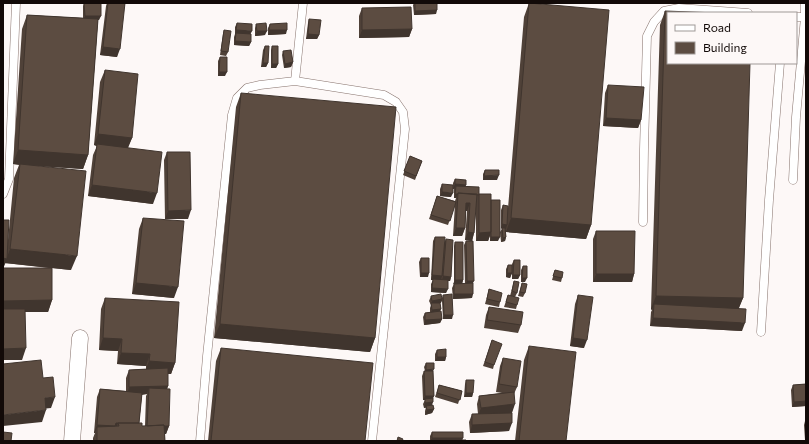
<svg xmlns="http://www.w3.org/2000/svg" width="809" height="444" font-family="Commissioner,sans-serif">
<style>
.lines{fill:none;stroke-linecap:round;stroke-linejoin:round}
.lane-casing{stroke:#87736d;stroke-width:9}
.street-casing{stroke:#87736d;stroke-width:17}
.lane{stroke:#fff;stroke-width:8}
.street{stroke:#fff;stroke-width:16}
.wall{fill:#4f4138;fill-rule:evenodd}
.shaded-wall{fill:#40352e}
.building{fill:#5c4c41;stroke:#40352e}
</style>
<rect width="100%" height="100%" fill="#fdf8f7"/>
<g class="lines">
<g class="lane-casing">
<path id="lane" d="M796,17H805V3
M295,81L303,3
M793,180L796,117L805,17
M3,194L9,179L16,3
M643,222L644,149L647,36L654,22L664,11L679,8L748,13
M761,332L769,200L780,63
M200,441L207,356L232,115L237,98L247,88L260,85L295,81L384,95L396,102L403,112L405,129L372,441"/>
</g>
<g class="street-casing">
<path id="street" d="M72,441L80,338"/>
</g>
<use href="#lane" class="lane"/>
<use href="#street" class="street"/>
</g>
<path class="wall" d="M84,3H101L99,20H98L88,155L83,169L36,166L71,270L52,268V300L48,312H25L22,360H3V220L8,240L14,178L19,165L13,164L22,29L27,15L83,18V6ZM5,262V263L49,268H3Z
M107,3H125L117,57L100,55L106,6Z
M414,3H437L436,14L414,15L413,5Z
M529,3L591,225L586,239L506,232V237L505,241L501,242L500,232L502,229L501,228V210L503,205L508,208L524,17Z
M362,8L412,29L409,37L359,38V16Z
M665,11L743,298L739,308L742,331L650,326L651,312L652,310L651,309L660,25Z
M309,19L319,35L317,39H306L308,23Z
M237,23L251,34V42L249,46L234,45V37L235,34V27Z
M256,24L265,35L255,36V28Z
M270,24L286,34L268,35V28Z
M224,30L228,52L226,56L220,55L223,34Z
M265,46L268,63L266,67H261L263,50Z
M272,46L278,64L276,68H271V50Z
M283,51L293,62L291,67L284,68L282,55Z
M220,57L225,76H218V61Z
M105,70L132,138L128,148L153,204L88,196L93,155L97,146L94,145L100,82Z
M608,85L641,120L638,128L603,126L605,93Z
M241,93L375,338L370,352L214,338L236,107Z
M167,152L188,219H165L164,160Z
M410,156L422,161L415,180L403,175Z
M485,170L497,180H483V174Z
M455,179L466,185L465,186L491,201V200L498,241H490V236L488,241H476V208L474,233L472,241L465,240L467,211H466L465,228L462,236H453L455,204L448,225L429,219L437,196L455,201L456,198H454V189H453V183Z
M442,184L451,197L440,196V189Z
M143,218L174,298L132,294L139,229Z
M596,231L634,274L632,282H593V239Z
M435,237L444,243L446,239L451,277L450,281H448L446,293L431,292V284L433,280H431L433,241Z
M466,241L473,283L472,298L453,299L452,288L454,284V246L455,242L463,280L462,284H465L464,245Z
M421,258L428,277H420L419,262Z
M514,260L520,275L518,279H512V264Z
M508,265L512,273L510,278L506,277V269Z
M523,266L525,282H521V270Z
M555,270L562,278L561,282L552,280Z
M514,281L517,293L515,297L510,296Z
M522,283L525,293L523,297L518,296Z
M489,289L500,302L499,307L485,304Z
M443,295L452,319H443L442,301L440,303L441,309L440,311L442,319L440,323L424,325L423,317L425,313L430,312V308L431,305L429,301L431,296L442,298Z
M508,295L517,305L516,309L504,307Z
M578,295L584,348L570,346L575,304Z
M105,298L175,363L171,374H168V386L167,389L169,426L166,434H165V441H93V438L95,433H94L97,397L100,389L126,391V378L129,370L146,369V366L117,364L118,351L99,350L101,309ZM147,394L146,396L145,426H142L139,423L142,395Z
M489,307L521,325L518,333L484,328L486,315Z
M492,340L494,365L493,369L483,366Z
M529,346L566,441H515L524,360Z
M221,348L365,441H208L216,361Z
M437,350L446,357L445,361H435V354Z
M503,358L517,387L514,394L509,431L470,433L469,422L472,414H478L477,404L479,396L502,393L496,392L500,366Z
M426,363L433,371L434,396L433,398L432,405L434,409L432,413L425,415V411L426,407L424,408L423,404L425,400H423L422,376L424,371H425L424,367Z
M466,380L473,393L472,397H464L465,384Z
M806,384V406L792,407L791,390L793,385Z
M439,385L462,391L458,404L435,397Z
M805,421H806V440H805L804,425Z
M432,432L463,440L466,441H430V436Z"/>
<path class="shaded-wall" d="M437,10L436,14L414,15L415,11Z
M85,16H101L99,20H83Z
M412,29L409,37L359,38L362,30Z
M236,30L252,31L250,35L235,34Z
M269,30H287L286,34L268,35Z
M257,31H267L265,35L255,36Z
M308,34L319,35L317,39H306Z
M235,41L251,42L249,46L234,45Z
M103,47L120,49L117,57L100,55Z
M293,62L291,67L284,68L285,64Z
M263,63H268L266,67H261Z
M272,64H278L276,68H271Z
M219,72H227L225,76H218Z
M606,118L641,120L638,128L603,126Z
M98,134L132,138L127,149L97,144V146L94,145Z
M18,150L88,155L83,169L13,164Z
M499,175L497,180H483L484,176Z
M455,184L466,185L464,189L456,186L454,189H453Z
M92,185L157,193L153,204L88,196Z
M442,192L453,193L451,197L440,196Z
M455,194H458L456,198H454Z
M466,203H470L467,211H463Z
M191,210L188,219H165L168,211Z
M511,218L591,225L586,239L506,232Z
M502,224L507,225L506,229L501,228Z
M456,228H465L462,236H453Z
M468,232L474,233L472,241L465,240Z
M491,232L488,241H476L479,233Z
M491,237H500L498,241H490Z
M506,237L505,241L501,242L503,238Z
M10,249L77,256L71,270L5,263Z
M3,258L7,259L3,269Z
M421,273H429L428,277H420Z
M507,273H512L510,278L506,277Z
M596,274H634L632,282H593Z
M432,275L442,276L441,280H431Z
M513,275H520L518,279H512Z
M443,276L451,277L450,281L442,280Z
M522,278H527L525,282H521Z
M455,280H463L462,284H453Z
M467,281H474L472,285H465Z
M136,283L178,287L174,298L132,294Z
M432,288L448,289L446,293L431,292Z
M454,294H473L472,298L453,299Z
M656,296L743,298L737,312L654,304L652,310L651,309Z
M442,299L441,303L431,305L432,301Z
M52,300L48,312H3V301Z
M441,309L439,313L430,314L432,310Z
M444,315H453L452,319H443Z
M653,318L745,323L742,331L650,326Z
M442,319L440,323L424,325L425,320Z
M220,324L375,338L370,352L214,338Z
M103,338L122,339L118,351L99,350Z
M573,338L587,340L584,348L570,346Z
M26,348L22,360H3V349Z
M121,353L150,354L146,366L117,364Z
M437,357H446L445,361H435Z
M149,361L175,363L171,374L145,372Z
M434,369L432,374H425L426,370Z
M168,386L165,394L149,388L147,394L127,395L129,387Z
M466,393H473L472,397H464Z
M425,396H434L432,400H423Z
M55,397L51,408L41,409L45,398Z
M806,401V406L792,407L794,402Z
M433,402L431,407L424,408L425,403Z
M515,404L512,413L478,416L481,408Z
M434,409L432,413L425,415L427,410Z
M46,410L42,422L3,426V415Z
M116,423H118L115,431L97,427L95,433H94L97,425Z
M512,423L509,431L470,433L472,425Z
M147,426H169L166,434H144Z
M432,438H463L462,441L431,440Z"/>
<path class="building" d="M84,3H101V16H85Z
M108,3H125L120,49L103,47Z
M415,3H437V10L415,11Z
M529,3L609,10L591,225L511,218Z
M411,7L412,29L362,30V8Z
M665,11L718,13H668V63H750L743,298L656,296Z
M27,15L98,19L88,155L18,150Z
M309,19L321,20L319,35L308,34Z
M237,23L252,24V31L236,30Z
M266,23L267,31H257L256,24Z
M287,23V30H269L270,24Z
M224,30L231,31L228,52L221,51Z
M236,33L251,34V42L235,41Z
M265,46H269L268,63H263Z
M272,46H278V64H272Z
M291,50L293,62L285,64L283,51Z
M220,57H227V72H219Z
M105,70L138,74L132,138L98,134Z
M608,85L644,87L641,120L606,118Z
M241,93L396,107L375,338L220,324Z
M97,144L162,152L157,193L92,185Z
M167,152H190L191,210L168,211Z
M410,156L422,161L416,176L404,171Z
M20,164L86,171L77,256L10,249Z
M485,170H499V175L484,176Z
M455,179L466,180V185L455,184Z
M442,184L453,185V193L442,192Z
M456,186L479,187V195L458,193V194H455Z
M458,193L477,194L474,233L468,232L470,203H466L465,228H456Z
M479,194H491V232L479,233Z
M437,196L456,202L450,221L431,215Z
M491,200H500V237H491Z
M503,205L508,206L507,225L502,224Z
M143,218L184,221L178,287L136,283Z
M3,220H9L7,259L3,258Z
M502,228H505L506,237L503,238Z
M596,231H635L634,274H596Z
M435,237H445L442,276L432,275Z
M446,239L453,240L451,277L443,276Z
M466,241H473L474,281H467Z
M455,242H463V280H455Z
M421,258H429V273H421Z
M514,260H520V275H513Z
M508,265H512V273H507Z
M523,266H527V278H522Z
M3,268H52V300L3,301Z
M555,270L563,272L562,278L553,276Z
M433,279L448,280V289L432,288Z
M514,281L519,282L517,293L512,291Z
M473,283V294H454V284Z
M522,283L527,284L525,293L520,292Z
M489,289L502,293L500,302L487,299Z
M441,294L442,299L432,301L431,296Z
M452,294L453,315H444L443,295Z
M508,295L519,298L517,305L506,302Z
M578,295L593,297L587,340L573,338Z
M105,298L179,302L175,363L149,361L150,354L121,353L122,339L103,338Z
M431,303H440L441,309L432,310Z
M654,304L746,309L745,323L653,318Z
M489,307L523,312L521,325L487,320Z
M3,309H25L26,348L3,349Z
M441,311L442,319L425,320V313Z
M492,340L502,344L494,365L485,362Z
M529,346L576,352L566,441H519Z
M221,348L373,363L365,441H211Z
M446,349V357H437V350Z
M503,358L521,361L517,387L499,384Z
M41,360L43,378L53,377L55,397L45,398L46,410L3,415V364Z
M426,363H434V369L426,370Z
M168,368V386L129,387V370Z
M424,371H433L434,396H425Z
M466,380H474L473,393H466Z
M806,384V401L794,402L793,385Z
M439,385L462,391L460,400L437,393Z
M149,388L170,389L169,426H164V425L147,426Z
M100,389L142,393L139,423H116L115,426L97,425Z
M514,392L515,404L481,408L479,396Z
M433,398V402L425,403V399Z
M433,405L434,409L427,410L426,406Z
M512,413V423L472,425V414Z
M118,423H142V426L164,425L165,441H97V427L119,426Z
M3,432L12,433L11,441H3Z
M432,432H463V438H432Z
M398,437L403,439L402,441H397Z
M431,440H466V441H431Z"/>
<rect width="809" height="444" fill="none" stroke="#120a08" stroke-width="8"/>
<rect x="667" y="12" width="130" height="52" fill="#fdf8f7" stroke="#9f9997"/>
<rect x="675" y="25" width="20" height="6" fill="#ffffff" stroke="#9f9997"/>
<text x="703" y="32" font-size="12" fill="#120a08">Road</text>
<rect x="675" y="42" width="20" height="12" fill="#5c4c41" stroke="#9f9997"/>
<text x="703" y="52" font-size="12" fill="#120a08">Building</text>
</svg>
